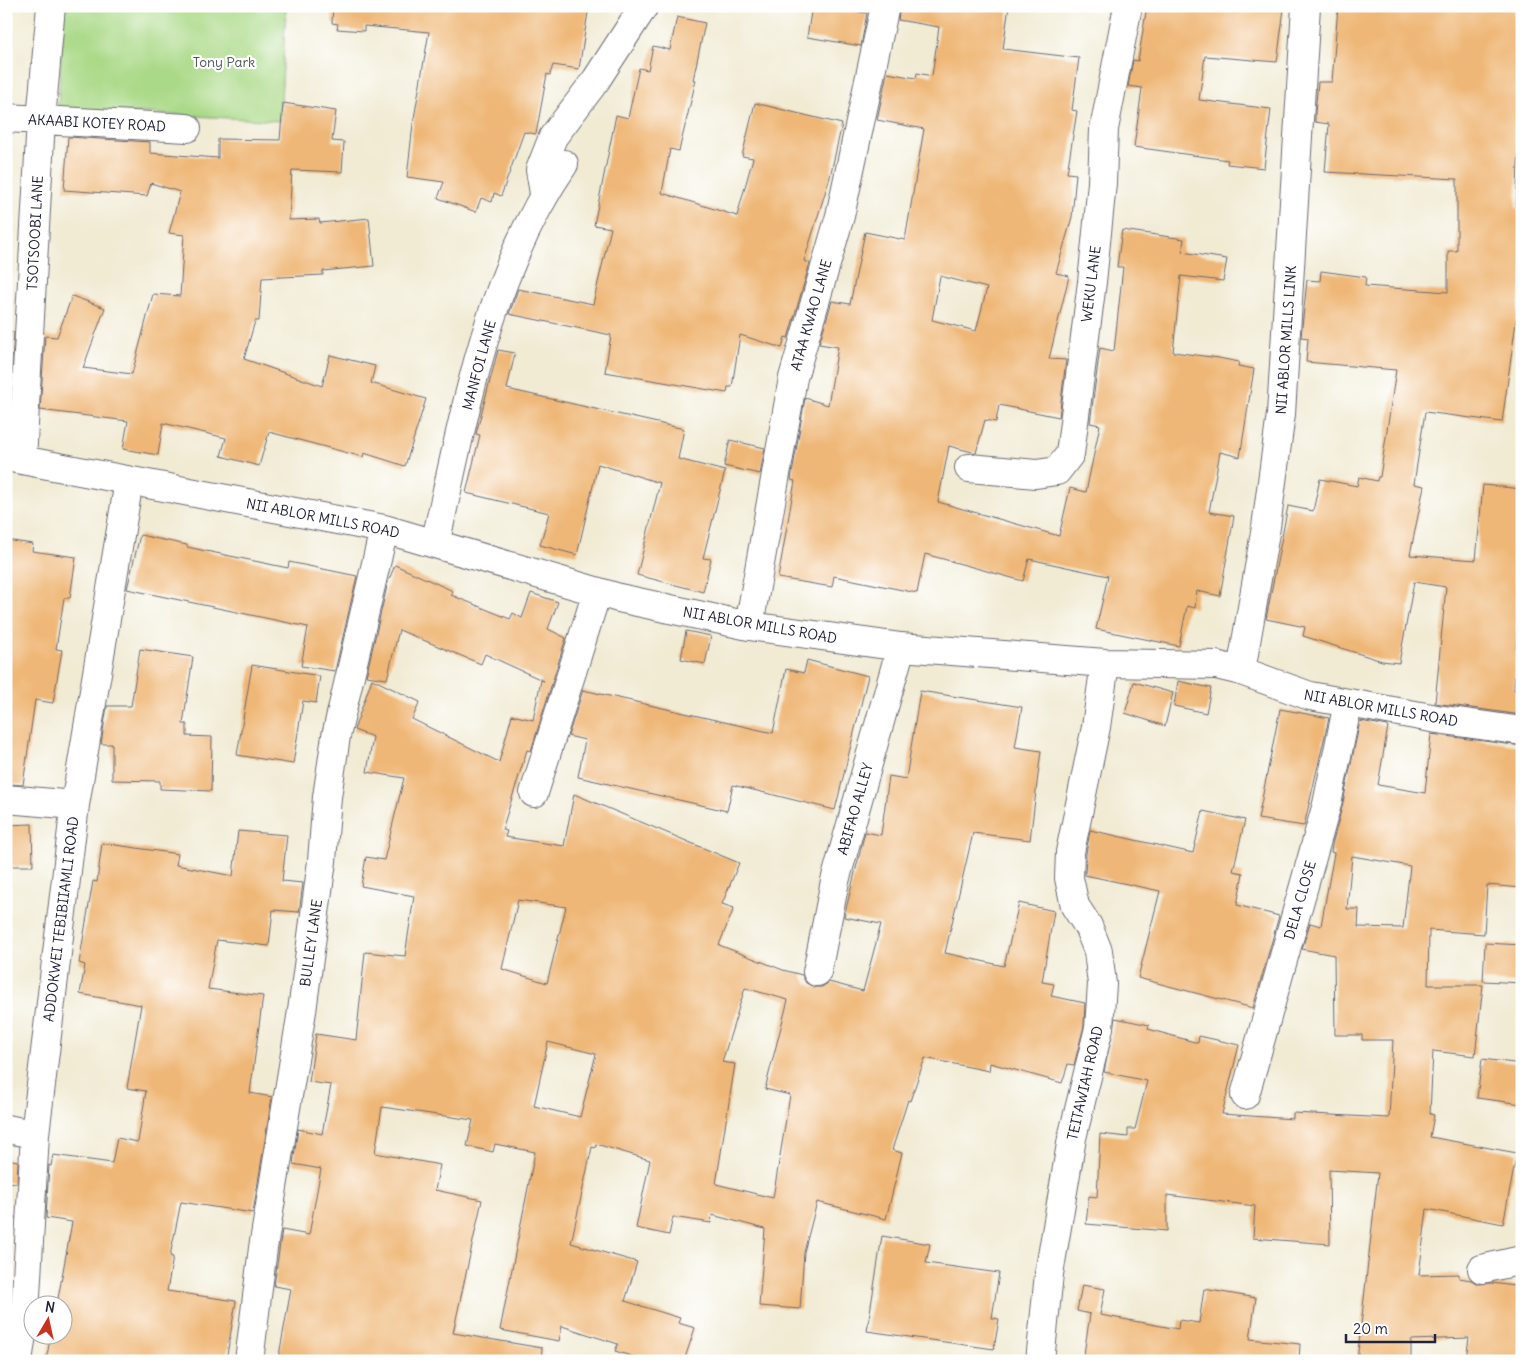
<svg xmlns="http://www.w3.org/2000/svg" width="1528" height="1367" font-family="Delius,sans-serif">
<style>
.green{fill:#aad987;stroke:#667e61}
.building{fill:#efb777;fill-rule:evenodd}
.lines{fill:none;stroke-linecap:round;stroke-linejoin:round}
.minor-casing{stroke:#6a6871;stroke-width:30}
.minor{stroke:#fff;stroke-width:28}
.labels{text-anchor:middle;stroke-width:4.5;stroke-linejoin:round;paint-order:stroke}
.park-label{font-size:14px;fill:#4b5952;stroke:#fff}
.street-label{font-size:14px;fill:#22223b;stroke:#fff}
</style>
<rect width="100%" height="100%" fill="#fff"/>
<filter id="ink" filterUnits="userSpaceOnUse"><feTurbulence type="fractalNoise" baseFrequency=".02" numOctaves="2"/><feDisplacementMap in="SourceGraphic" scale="10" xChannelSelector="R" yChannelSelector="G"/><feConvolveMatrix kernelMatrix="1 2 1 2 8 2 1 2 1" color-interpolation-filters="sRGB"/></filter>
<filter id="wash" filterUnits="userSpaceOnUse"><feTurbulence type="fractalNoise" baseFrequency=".0096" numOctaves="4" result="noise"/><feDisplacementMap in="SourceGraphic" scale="20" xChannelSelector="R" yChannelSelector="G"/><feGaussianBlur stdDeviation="1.12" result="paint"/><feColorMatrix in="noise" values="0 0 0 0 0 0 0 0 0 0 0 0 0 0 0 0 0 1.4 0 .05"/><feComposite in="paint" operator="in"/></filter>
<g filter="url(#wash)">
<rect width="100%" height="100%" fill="#f1ebd4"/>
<path class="green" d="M64,6H286L280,121L58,108Z"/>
<g id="blocks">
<path class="building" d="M333,6H589L579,69L553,65L550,75L547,74L536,134L524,132L501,196L494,193L492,202L481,198L476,212L438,198L444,182L407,177L413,124L429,32L364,26V31L337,29L338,24L332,23Z
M812,6H859V12L867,13L861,46L807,37Z
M900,6H1009L1003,49L1079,58L1072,110L1077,111L1067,173L1076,174L1072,217L1056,273L1069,276L1049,359L1066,360L1059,417L999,405L996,422L985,420L976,453L949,446L938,502L1059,536L1070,488L1086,492L1100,425L1090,423L1100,348L1114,351L1123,267H1117L1122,230L1184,239L1182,252L1227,259L1223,281L1181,276L1173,352L1219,358L1239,362L1238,366L1254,369L1240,457L1220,452L1209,512L1234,516L1220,596L1197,591L1195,608L1187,606L1179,646L1096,629L1108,576L1029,559L1023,581L925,554L917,593L834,576L832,587L778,578L795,481L791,480L805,398L828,405L838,347L819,344L832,301L850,304L865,232L905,240L924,129L877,120L887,73L916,78L917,73L932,76L939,27L898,20ZM940,276L987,288L976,331L932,320Z
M1147,6H1256L1284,9L1277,62L1205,56L1199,100L1271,109L1264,168L1227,164L1228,160L1134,147L1142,88L1128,86L1133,60L1138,61Z
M1338,6H1522V146H1519L1516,208H1522V279L1502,422L1425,412L1414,484L1424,486L1410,555L1476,560L1483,485L1522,489V610H1518L1514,690H1522V715L1435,703L1446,587L1414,582L1399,663L1382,661L1303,636L1305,627L1266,619L1288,506L1313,511L1320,479L1357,486L1359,477L1377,481L1378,477H1380L1396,370L1306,362L1308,338L1301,337L1307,280L1320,281L1321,271L1366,277L1365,286L1448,292V251H1457V179L1325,172L1329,124L1315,122V113L1318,82H1332Z
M677,17L705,23L693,80H696L679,151L670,149L662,193L737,216L753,158L742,156L755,103L842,124L830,177L804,261L810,263L788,338L785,337L782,348L740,335L732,387H728L727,393L605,372L611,335L509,314L518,289L593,304L611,228L594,225L616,115L628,118L639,68L648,70L653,46L670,50Z
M283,103L336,111L332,141L344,142L342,172L292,170L289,220L319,219L320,223L369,218L374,266L323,271V275L262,278L259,321H255L244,359L322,386L330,355L375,366L371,383L426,399L405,466L364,453L363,457L269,432L259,466L221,456L226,438L163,423L158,455L123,449L128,421L40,410L45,336L57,337L72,296L105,308L83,368L132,374L153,294L180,296L184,235L169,233L180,192L151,183L147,196L64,190L68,137L150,142V153L218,158V139L280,140Z
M6,331L14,332L9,406H6Z
M498,350L515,353L507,389L684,429L678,459L725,471L703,558L711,559L703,592L637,575L660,483L598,464L577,555L540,545L549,513L466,493L480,435L476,434Z
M730,440L765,448L760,474L724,466Z
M140,535L187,545V547L288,568L289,562L357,576L335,671L301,666L308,627L127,589Z
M6,540L33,544L32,551L76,557L70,598H64L56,649L62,650L53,703L35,700L23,785L6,784Z
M395,565L453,591L451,595L510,619L513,613L522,618L531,593L558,602L548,629L566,638L531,751L527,750L502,830L507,831L505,837L564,846L574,794L739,863L722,904L734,908L719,945L783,970L802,975L806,983L814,987H822L829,982L863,991L881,924L844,917L865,832L881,835L889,776L906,779L920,691L1022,707L1015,747L1041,751L1030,840L973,833L945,953L1004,966L1019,903L1054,911L1042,982L1054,984L1051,996L1085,1003L1084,1026L1074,1065L1068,1064L1062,1083L990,1063L989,1071L925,1058L910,1101L908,1100L892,1150L902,1153L886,1219L817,1202L804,1252L800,1309L759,1306L765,1229L712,1215L711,1223L673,1217L669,1235L636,1228L650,1160L596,1144L595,1148L592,1147L571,1243L637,1262L625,1301L680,1318L678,1323L695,1328L684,1361H646L615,1351L618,1344L562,1326L559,1341L500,1330L535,1152L495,1144L493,1152L467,1146L473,1120L382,1107L375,1153L440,1165L435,1190L482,1200L453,1333L542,1348L541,1361H278L291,1289L274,1286L282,1230L309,1235L321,1169L293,1164L298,1129L322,1134L331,1085L309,1082L316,1034L356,1040L365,952L405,956L414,896L361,886L366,857L384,860L404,778L367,772L373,737L354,730L372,679L420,702L412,719L499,762L512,715L533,720L541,680L544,681L485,654L481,664L399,630L387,679L366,676L388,582ZM518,900L566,907L547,983L502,969ZM745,988L788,1000L765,1089L790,1095L773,1198L716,1184L735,1064L722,1062ZM548,1042L596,1054L580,1117L534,1106Z
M686,631L711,636L705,664L681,659Z
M140,649L193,657L183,724H187V736L212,737L211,791L160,789V781L112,780V744H101L107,706H131Z
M807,660L868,676L835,810L733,785L727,811L578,777L585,740L568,736L583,690L773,733L786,669L804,673Z
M252,665L320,676L316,703L303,701L293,764L237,755Z
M1178,681L1211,688L1206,713L1174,706Z
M1134,682L1173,693L1165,726L1125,713Z
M1280,709L1329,718L1304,826L1258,819Z
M1360,721L1388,726L1378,785L1425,793L1431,734L1522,746V888L1487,885L1484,934L1429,930L1428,985H1483L1475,1056L1433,1051L1430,1114L1434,1115L1430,1137L1517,1153L1503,1224L1427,1209L1419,1275L1459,1274V1278L1471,1280L1478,1284L1492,1283L1522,1287L1520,1361L1466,1358L1469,1338L1411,1340V1361H1357L1378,1173L1329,1170L1330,1244L1253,1238L1255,1206L1167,1195V1231L1086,1224L1089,1196L1097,1197L1100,1134L1128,1137V1129H1135L1147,1081L1104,1072L1115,1018L1149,1025L1148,1029L1198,1043L1199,1036L1239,1045L1222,1114L1293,1119V1113L1389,1118L1393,1040H1362V1035H1335L1334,955L1302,949L1310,923L1321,926L1334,853L1331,852L1332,845L1342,807ZM1352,856L1410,866L1403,928L1358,927L1359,909H1347Z
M1203,811L1245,820L1233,871L1243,873L1237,905L1279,916L1253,1008L1138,978L1160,891L1085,875L1086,854L1090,830L1193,853Z
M32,824L33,866H6V825Z
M238,831L287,835L282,881L303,883L299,912L273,910L269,946L217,940L208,989L263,996L250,1093L272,1097L253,1213L181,1202L170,1256L173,1257L167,1291L236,1301L226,1361H46L51,1334H62V1304H57L72,1222L46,1218L49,1165L51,1166L53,1155L112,1163L117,1138L138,1142L146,1091L127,1088L141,1005L80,994L85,965L79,963L93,881L97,882L102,843L178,854L176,865L233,876Z
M1485,943L1522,945V983L1483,981Z
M1482,1059L1522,1064V1104L1477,1098Z
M6,1159L18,1161L17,1183L6,1182Z
M882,1236L930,1244L926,1263L999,1273L992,1318L999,1319L994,1349L867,1331Z
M1082,1285L1105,1289L1100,1315L1178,1329L1179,1320L1199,1323L1204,1289L1256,1298L1250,1339L1300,1344L1299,1361H1083L1090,1314L1077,1311Z"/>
</g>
</g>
<g filter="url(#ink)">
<use href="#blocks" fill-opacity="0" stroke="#6a6871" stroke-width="1"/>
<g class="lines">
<g class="minor-casing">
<path id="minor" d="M6,118L187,128
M544,193L540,170L553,137L596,80L644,6
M6,457L384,529L619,598L749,626L901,647L1105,663L1216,665L1241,671L1310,696L1437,719L1522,731
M22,460L41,120L51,6
M969,468L1036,474L1057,471L1070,454L1092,282L1102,183L1104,129L1128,6
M435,544C465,414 487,277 564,164
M749,626L793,378L840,216L885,6
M1241,671L1266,527L1281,414L1306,6
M534,793L597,592
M6,799L75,805
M817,972L835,881L901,647
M1245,1095L1327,804L1348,703
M6,1129L35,1134
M1482,1269L1522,1260
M18,1361L25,1314L35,1134L75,805L129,481
M249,1361L263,1248L302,1011L322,861L327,797L336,736L384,529
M1040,1361L1049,1274L1072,1138L1099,1028L1102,984L1098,951L1088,926L1075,906L1069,878L1070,852L1096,727L1105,663"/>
</g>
<use href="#minor" class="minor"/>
</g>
</g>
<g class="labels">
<g class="park-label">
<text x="224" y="67">Tony Park</text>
</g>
<g class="street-label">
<text transform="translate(97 123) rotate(3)" y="5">AKAABI KOTEY ROAD</text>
<text transform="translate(35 233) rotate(-87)" y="5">TSOTSOOBI LANE</text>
<text transform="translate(1091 284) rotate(-83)" y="5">WEKU LANE</text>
<text transform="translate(811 315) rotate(-74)" y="5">ATAA KWAO LANE</text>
<text transform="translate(1286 340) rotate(-86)" y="5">NII ABLOR MILLS LINK</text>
<text transform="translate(479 365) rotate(-75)" y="5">MANFOI LANE</text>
<text transform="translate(323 518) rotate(11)" y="5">NII ABLOR MILLS ROAD</text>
<text transform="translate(760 625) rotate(10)" y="5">NII ABLOR MILLS ROAD</text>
<text transform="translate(1381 708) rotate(10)" y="5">NII ABLOR MILLS ROAD</text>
<text transform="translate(855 809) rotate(-74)" y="5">ABIFAO ALLEY</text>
<text transform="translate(1300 900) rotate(-74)" y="5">DELA CLOSE</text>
<text transform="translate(61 919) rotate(-83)" y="5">ADDOKWEI TEBIBIIAMLI ROAD</text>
<text transform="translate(311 943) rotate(-82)" y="5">BULLEY LANE</text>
<text transform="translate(1085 1083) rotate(-77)" y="5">TEITAWIAH ROAD</text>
</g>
</g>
<rect width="1528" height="1367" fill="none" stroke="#fff" stroke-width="25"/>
<g transform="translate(48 1320) rotate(9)"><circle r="24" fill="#ffffff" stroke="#a7a7b1"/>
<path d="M0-4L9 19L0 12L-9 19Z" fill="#c8321e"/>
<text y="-8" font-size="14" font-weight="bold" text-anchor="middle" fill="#22223b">N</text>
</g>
<path d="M1346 1334v8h89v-8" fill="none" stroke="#22223b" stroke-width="2.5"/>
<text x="1353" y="1334" font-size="15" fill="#22223b" stroke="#ffffff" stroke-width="4" paint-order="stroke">20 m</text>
</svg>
